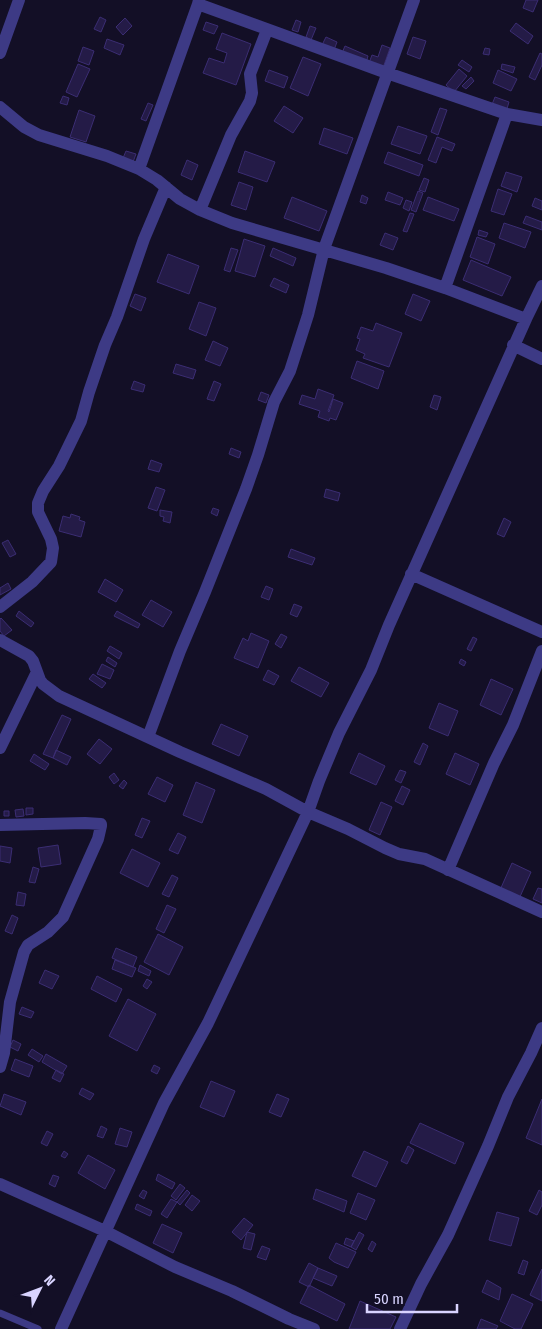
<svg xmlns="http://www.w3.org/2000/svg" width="542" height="1329" font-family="'Fira Sans Condensed',sans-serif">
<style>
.building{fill:#241b47;stroke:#3b2d73}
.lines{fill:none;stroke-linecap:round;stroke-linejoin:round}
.lane{stroke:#3d3a85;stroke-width:7}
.street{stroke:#3d3a85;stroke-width:12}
</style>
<rect width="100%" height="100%" fill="#130f26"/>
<path class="building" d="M526,0H538L533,12L523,8Z
M100,17L106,20L101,32L94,29Z
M125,18L132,26L123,35L116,27Z
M296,20L301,22L298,32L292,30Z
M206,22L218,26L214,34L203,30Z
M516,23L533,36L528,44L510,31Z
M310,26L316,28L311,40L306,37Z
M222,33L251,44L236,85L203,73L209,58L224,63L227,53L216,49Z
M326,37L337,42L334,50L322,45Z
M413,37L426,41L420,59L407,54Z
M107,39L124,45L120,55L104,48Z
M382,45L390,48L383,68L369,63L372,55L378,57Z
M345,46L368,56L366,63L342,53Z
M83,47L94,51L89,65L78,61Z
M485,48L490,49L489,55L483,54Z
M540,53L542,54V65L535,80L529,77Z
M303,57L321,64L308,96L290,88Z
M462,60L472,67L469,72L458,65Z
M78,64L90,69L77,97L66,92Z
M502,64L515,67L513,73L501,69Z
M459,69L467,76L454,92L446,85Z
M269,70L288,77L284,88L265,81Z
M498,70L517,79L511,91L493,83Z
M471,77L474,81L466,89L462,86Z
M63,96L69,98L67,105L60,103Z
M495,97L509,102L506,112L491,107Z
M148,103L153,105L146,121L141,119Z
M284,106L303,118L293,133L274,121Z
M440,108L447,110L438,135L431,132Z
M79,110L95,116L86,142L70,137Z
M398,126L427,136L420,154L391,144Z
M324,128L353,138L347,154L319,144Z
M437,137L455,144L452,151L442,147L436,163L428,160Z
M126,151L136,154L133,162L123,158Z
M245,151L275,162L267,182L238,172Z
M388,152L423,165L419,176L384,163Z
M187,160L198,165L192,180L181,175Z
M506,172L522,177L517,192L501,186Z
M424,178L429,180L425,192L419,190Z
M239,182L253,187L246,210L231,205Z
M498,189L512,194L504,215L491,211Z
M418,191L423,193L416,212L411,210Z
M388,192L403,198L400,205L385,200Z
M362,195L368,198L366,204L360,202Z
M292,197L327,211L319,231L284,218Z
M428,197L459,209L454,221L423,210Z
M535,198L542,201V210L532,206Z
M406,200L412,202L409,211L403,208Z
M410,213L414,214L407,232L403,231Z
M526,216L542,222V230L523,223Z
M504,223L531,232L525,248L499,238Z
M479,230L488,233L486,237L478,235Z
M385,233L398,238L393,250L380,245Z
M477,237L495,244L488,264L470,257Z
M244,239L265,246L255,277L235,271Z
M231,248L238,250L230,272L224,270Z
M273,248L296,258L293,266L270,256Z
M168,254L199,266L189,294L157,282Z
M471,260L511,277L502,296L463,280Z
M274,278L289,285L286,293L270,286Z
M135,294L146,298L141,311L130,306Z
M413,294L430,301L421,321L405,314Z
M199,302L216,308L206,336L189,329Z
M376,323L402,333L389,367L363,358L365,354L356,350L360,339L357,338L361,327L373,331Z
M213,341L228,348L220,366L205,360Z
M357,361L384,371L378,389L351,378Z
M176,364L196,370L193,379L173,373Z
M134,381L145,385L143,392L131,389Z
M214,381L221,384L214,401L207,399Z
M318,389L334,395L328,411L329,412L333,399L343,403L336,420L330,418L329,421L318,417L320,411L299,404L302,395L315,399Z
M261,392L269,395L266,403L258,400Z
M434,395L441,397L437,410L430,407Z
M231,448L241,452L239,458L229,454Z
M151,460L162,464L159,472L148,469Z
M156,487L165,490L157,511L148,508Z
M326,489L340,493L338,501L324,497Z
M213,508L219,510L217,516L211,513Z
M160,510L172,512L170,523L163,521L164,517L160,516Z
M71,514L80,517L79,520L85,522L81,537L59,531L63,516L70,518Z
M504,518L511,522L504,537L497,534Z
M8,540L16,554L10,557L2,543Z
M291,549L315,558L312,565L288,557Z
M105,579L123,590L116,602L98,592Z
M8,583L11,589L0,595V588Z
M266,586L273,589L269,600L261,597Z
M151,600L172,612L163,627L142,615Z
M294,604L302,607L297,617L290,614Z
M19,611L34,623L31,627L16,616Z
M117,611L140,624L138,628L114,616Z
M1,618L12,630L4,636L0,631V619Z
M251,633L269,641L258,668L234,658L243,638L248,641Z
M281,634L287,637L281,648L275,644Z
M473,637L477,639L471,651L467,649Z
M110,646L122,653L119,659L107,651Z
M108,657L117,663L115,667L106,661Z
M461,659L466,662L464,666L459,663Z
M102,664L114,670L110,679L97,674Z
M299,667L329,683L321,697L291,681Z
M268,670L279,676L274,685L263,680Z
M93,674L106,683L102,688L89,679Z
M491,679L513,689L501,715L480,705Z
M439,703L458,711L448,736L429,728Z
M62,715L71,719L53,758L43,754Z
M221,724L248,736L239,756L212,744Z
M99,739L112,749L100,764L87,754Z
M423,743L428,746L420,765L414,762Z
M56,750L71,757L67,765L53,758Z
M359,753L385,766L376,785L350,773Z
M455,753L479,764L470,785L446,774Z
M34,754L49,764L45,770L30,761Z
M400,770L406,772L401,783L395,780Z
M114,773L119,780L114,784L109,777Z
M157,777L173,785L165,802L148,794Z
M124,780L127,783L123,789L119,786Z
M196,782L215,790L202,823L183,815Z
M402,786L410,790L403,805L395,801Z
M381,802L392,807L380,835L369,830Z
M26,808H33V814L26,815Z
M23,809L24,816L16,817L15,810Z
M4,811H9V816H4Z
M142,818L150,821L142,838L135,835Z
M178,833L186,837L178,854L169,850Z
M58,845L61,864L41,867L38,848Z
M0,846L12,848L10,863L0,861Z
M132,849L160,863L148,887L120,873Z
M512,863L531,872L519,899L500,890Z
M33,867L39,869L35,883L29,882Z
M172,875L178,878L169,897L162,894Z
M538,888L542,889V903L533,899Z
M18,892L26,894L24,906L16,905Z
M167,905L176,909L164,933L156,929Z
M12,915L18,918L12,934L5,931Z
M158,934L183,947L169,975L144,962Z
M116,948L137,957L133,967L112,958Z
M115,960L136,968L132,977L112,969Z
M140,965L151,971L149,976L138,971Z
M45,970L59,976L52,989L39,983Z
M97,976L122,989L116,1002L91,989Z
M147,979L152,982L147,989L143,986Z
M128,999L156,1014L137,1051L109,1036Z
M22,1007L34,1012L31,1018L19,1014Z
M13,1040L21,1044L18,1051L10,1047Z
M32,1049L43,1056L39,1062L28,1055Z
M46,1054L67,1066L62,1074L42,1062Z
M15,1059L33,1066L29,1077L11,1070Z
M154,1065L160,1068L157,1074L151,1071Z
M56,1070L64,1074L60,1082L52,1078Z
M211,1081L235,1091L224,1117L200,1107Z
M82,1088L94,1094L90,1100L79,1094Z
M4,1094L26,1102L21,1115L0,1106Z
M277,1094L289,1099L281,1117L269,1112Z
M542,1099V1145L526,1138Z
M420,1123L464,1143L455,1164L410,1143Z
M101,1126L107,1129L103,1138L97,1136Z
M120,1128L132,1132L127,1147L115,1144Z
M47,1131L53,1134L47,1146L41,1143Z
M408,1146L414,1150L407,1164L401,1161Z
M64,1151L68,1154L65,1158L61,1156Z
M364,1151L388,1162L376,1187L352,1176Z
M88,1155L115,1170L105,1189L78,1173Z
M158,1174L175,1183L172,1189L156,1180Z
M53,1175L59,1177L55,1187L49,1184Z
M180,1184L185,1188L176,1200L171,1196Z
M316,1189L347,1201L344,1212L313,1199Z
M143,1190L147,1192L144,1199L139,1196Z
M187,1190L190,1193L180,1205L177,1202Z
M539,1190L542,1192V1205L537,1215L529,1211Z
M358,1193L375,1200L366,1220L350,1213Z
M192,1195L200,1201L192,1211L185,1205Z
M171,1199L177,1202L167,1218L161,1214Z
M137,1204L152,1211L150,1216L135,1209Z
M497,1212L519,1218L511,1246L489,1240Z
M244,1218L253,1225L241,1240L232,1232Z
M162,1224L182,1233L173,1253L153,1243Z
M247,1232L255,1234L251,1250L243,1248Z
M359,1232L364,1235L356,1250L351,1247Z
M346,1238L354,1241L351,1247L344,1244Z
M372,1241L376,1244L372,1252L368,1249Z
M336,1243L356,1252L348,1268L334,1262L329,1258Z
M262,1246L270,1249L266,1260L257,1257Z
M523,1260L528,1262L524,1275L518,1273Z
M309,1263L318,1268L309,1287L299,1282Z
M318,1268L337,1276L332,1286L313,1278Z
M542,1269V1301L530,1295Z
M487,1280L501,1288L499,1300L482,1292Z
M309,1285L345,1304L337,1321L300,1303Z
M512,1294L533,1304L521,1329H515L500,1321Z
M360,1301L396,1317L390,1329H349Z
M481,1319L498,1326L496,1329H477Z"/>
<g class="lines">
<path class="lane" d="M0,1313L38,1329"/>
<path class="street" d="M199,0L198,4L387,73L507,114
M0,53L19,0
M0,107L24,127L39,135L107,156L139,169L157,180L180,199L200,210L232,223L386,268L445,288L526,319
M139,169L198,4
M200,210L231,135L250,101L252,93L250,74L267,30
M445,288L507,114L542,120
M513,345L542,359
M411,574L542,632
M0,607L32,582L51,562L53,548L51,539L38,512V503L43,491L59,466L81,421L89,392L105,345L117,317L144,239L166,187
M0,640L29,656L33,661L40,680L43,684L59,696L180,752L266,789L308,812L348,829L385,848L399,854L425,859L542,912
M148,737L180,651L205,592L246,489L258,455L274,402L290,371L308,315L324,249L414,0
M0,748L37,672
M0,825L85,823L101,824V826L98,839L63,917L48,932L28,945L24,952L10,1002L4,1053L0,1067
M448,870L494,763L513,725L542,651
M0,1184L105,1231L175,1267L232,1291L289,1319L314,1329
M61,1329L164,1103L208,1023L308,812L319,781L339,733L371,670L389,625L526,319L542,286
M400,1329L421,1284L448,1235L488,1146L508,1097L531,1053L542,1028"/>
</g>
<g transform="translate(40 1289) rotate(48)" stroke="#130f26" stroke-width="4" paint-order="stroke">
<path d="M0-4L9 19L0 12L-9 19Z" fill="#d9d4ff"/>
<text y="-8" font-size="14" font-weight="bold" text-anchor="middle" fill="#d9d4ff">N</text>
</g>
<path d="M367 1304v8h90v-8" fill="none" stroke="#d9d4ff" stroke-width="2.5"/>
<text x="374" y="1304" font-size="15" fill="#d9d4ff" stroke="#130f26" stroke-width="4" paint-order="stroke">50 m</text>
</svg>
